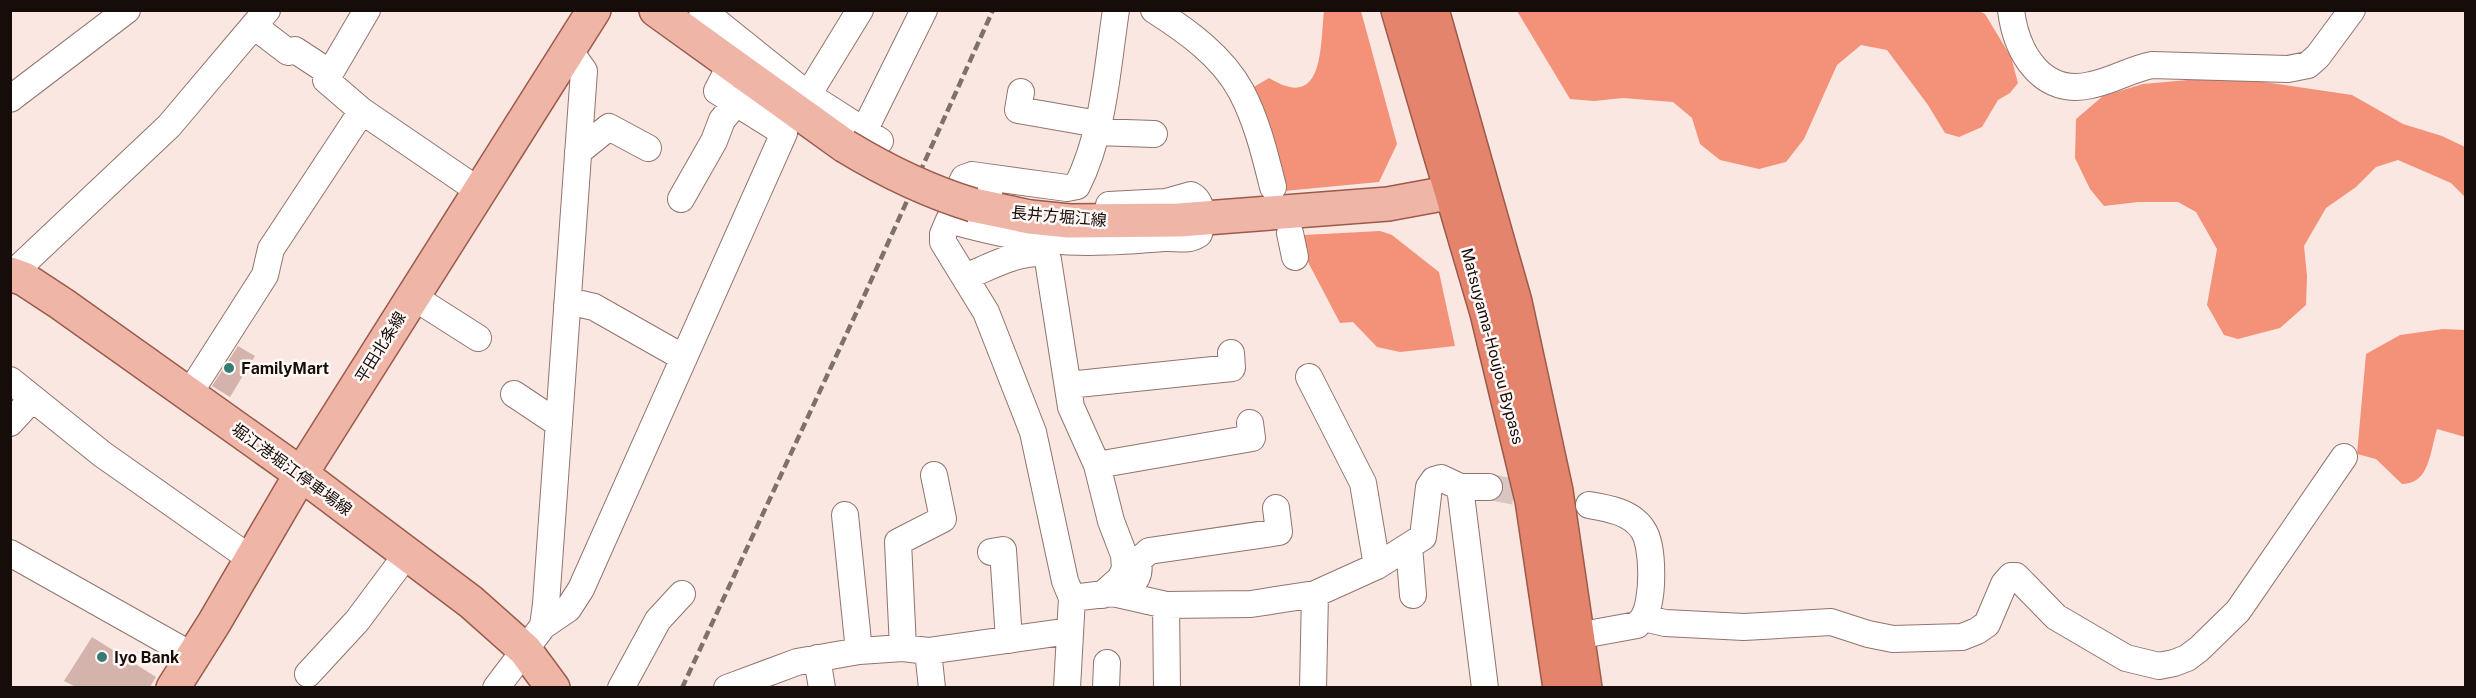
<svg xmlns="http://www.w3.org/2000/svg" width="2476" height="698" font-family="'Public Sans','Noto Sans JP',sans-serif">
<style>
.forest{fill:#f49179}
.building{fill:#d3b3ab}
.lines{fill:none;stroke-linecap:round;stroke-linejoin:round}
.minor-tunnel{stroke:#d9c6c1;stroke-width:26;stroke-dasharray:26 13;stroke-linecap:butt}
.minor-casing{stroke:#91746d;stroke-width:28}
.major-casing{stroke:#9c5a4a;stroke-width:36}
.highway-casing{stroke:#9c5a4a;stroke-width:36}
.minor{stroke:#fff;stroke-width:26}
.major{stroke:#efb5a7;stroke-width:33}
.highway{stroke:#e4846d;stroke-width:33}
.rail{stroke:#7f706d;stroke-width:4.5;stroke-dasharray:9 4.5;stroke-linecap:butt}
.major-bridge-casing{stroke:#9c5a4a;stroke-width:36;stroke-linecap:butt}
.major-bridge{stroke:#efb5a7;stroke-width:33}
.poi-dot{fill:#367c74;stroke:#fff8f6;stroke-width:2}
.labels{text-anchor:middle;stroke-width:5;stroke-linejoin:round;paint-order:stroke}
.street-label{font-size:16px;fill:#160c09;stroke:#fff8f6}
.poi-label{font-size:16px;font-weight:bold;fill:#160c09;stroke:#fff8f6;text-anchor:start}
</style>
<rect width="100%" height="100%" fill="#fbe7e2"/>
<path class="forest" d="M1324,11H1361L1397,144L1379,182L1284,191L1247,91L1269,78C1324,112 1320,48 1324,11Z
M1517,11H1979L1985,14L2011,57L2018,83L2010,93L1998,100L1982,127L1959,137L1945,133L1928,105L1887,50L1861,45L1837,65L1804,139L1786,162L1759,169L1720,160L1700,144L1692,118L1673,102L1623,98L1594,101L1570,99Z
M2188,80H2250L2352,95L2403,124L2442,136L2465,147V197L2451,183L2398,160L2376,167L2356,187L2326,208L2304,246L2307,276L2306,305L2280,328L2238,339L2224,335L2207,305L2217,249L2196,212L2178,202H2138L2104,206L2090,189L2075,158L2076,119L2103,96L2143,84Z
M1380,231L1392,235L1439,272L1455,346L1400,352L1377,347L1353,322L1340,323L1308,262L1304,235Z
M2443,329L2465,330V437L2437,429C2430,451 2430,484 2402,484L2376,459L2357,454L2366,354L2400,335Z"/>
<path class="building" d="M238,346L255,356L230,397L212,386Z
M92,637L156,677L150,687H76L64,681Z"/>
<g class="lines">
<path class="minor-tunnel" d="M1489,487L1547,498"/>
<g class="minor-casing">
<path id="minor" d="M367,10L326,80L362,111L479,191
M702,10L808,95L880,141
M1154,10C1187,31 1222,56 1241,91C1257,121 1265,155 1273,187
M2011,10C2016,52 2042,97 2091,85C2112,81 2131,69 2152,65L2288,69L2308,65L2318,56L2352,10
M254,26L288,52L295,50L330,73
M1021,92L1018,110L1098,124
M808,95L860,10
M10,99L127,10
M864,131L924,10
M1096,132L1154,134
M578,152L609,127L648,148
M989,194L960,186L964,178L972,175L1067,188L1077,186C1104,132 1107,69 1116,10
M681,199L714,141L722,120L736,103
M1290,233L1295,257
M12,274L169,126L267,10
M965,277C990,267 1015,252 1043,253L1048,260L1071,407L1097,465L1111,521L1124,555L1125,569L1120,579L1102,595
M412,296L478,338
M567,305L581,304L594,307L684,358
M1309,377L1363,483L1377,566
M10,380L102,454L251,559
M1068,385L1232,368L1231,353
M189,394L265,275L271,249L362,111
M514,394L559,424
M10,423L32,399
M1097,465L1252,438L1250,423
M1460,487L1485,688
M845,515L859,651
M1409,546L1413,595
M991,552L1003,550L1009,640
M10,553L193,656
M1130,586C1138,579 1140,571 1138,561L1149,551L1279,532L1276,508
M1072,598L1113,593L1166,605L1251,604L1315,594L1377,566L1423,537L1429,487L1434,480L1441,478L1460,487H1489
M1166,605L1167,688
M1644,618L1665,623L1744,627L1831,622L1868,634L1893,639L1962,637L1977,631L1987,624L2004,584L2011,576H2016L2056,617L2126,658L2159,666L2174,663L2187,658L2199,649L2238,611L2344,457
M543,626L568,609L581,589L784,133L717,91L730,66
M1577,636L1637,625C1639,622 1642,621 1643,618C1654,602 1654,546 1643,530C1632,512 1607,508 1589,505
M928,651L903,648L898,542L943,519L934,475
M817,658L822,688
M308,674L357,621L407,554
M496,688L543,626L546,604L584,71L569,50
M621,688L658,620L682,594
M727,688L797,662L859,651L903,648
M932,688L928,651L1070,631
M1067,688L1072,598L1065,581L1033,432L986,312L943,242V234L949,220C981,229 1016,238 1049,240C1086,244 1126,241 1164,238C1177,237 1188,242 1199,234C1203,222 1204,202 1191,195L1166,202L1109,205
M1106,688L1107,663
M1313,688L1315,594"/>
</g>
<g class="major-casing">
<path id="major" d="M656,10L845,146
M973,205L1030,217L1069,221L1179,220L1388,204L1480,187
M10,274L24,279L62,304L301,474L471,602L525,650L553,688
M173,688L214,623L301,474L594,10"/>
</g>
<g class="highway-casing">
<path id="highway" d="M1398,10L1487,313L1532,500L1560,688
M1432,10L1515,302L1556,491L1585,688"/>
</g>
<use href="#minor" class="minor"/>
<use href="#major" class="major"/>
<use href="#highway" class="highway"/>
<path class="rail" d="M682,688L865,294L993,10"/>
<g class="major-bridge-casing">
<path id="major-bridge" d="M845,146C886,171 927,191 973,205"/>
</g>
<use href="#major-bridge" class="major-bridge"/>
</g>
<g class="poi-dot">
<circle cx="229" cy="368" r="6"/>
<circle cx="102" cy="657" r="6"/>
</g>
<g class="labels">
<g class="street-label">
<text transform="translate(1059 216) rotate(5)" y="6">長井方堀江線</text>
<text transform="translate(1493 346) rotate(75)" y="6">Matsuyama-Houjou Bypass</text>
<text transform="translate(380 347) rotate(-58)" y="6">平田北条線</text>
<text transform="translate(292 469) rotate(36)" y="6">堀江港堀江停車場線</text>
</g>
<g class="poi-label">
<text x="241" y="374">FamilyMart</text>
<text x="114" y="663">Iyo Bank</text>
</g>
</g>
<rect width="2476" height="698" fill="none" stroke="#160c09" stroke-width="24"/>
</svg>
